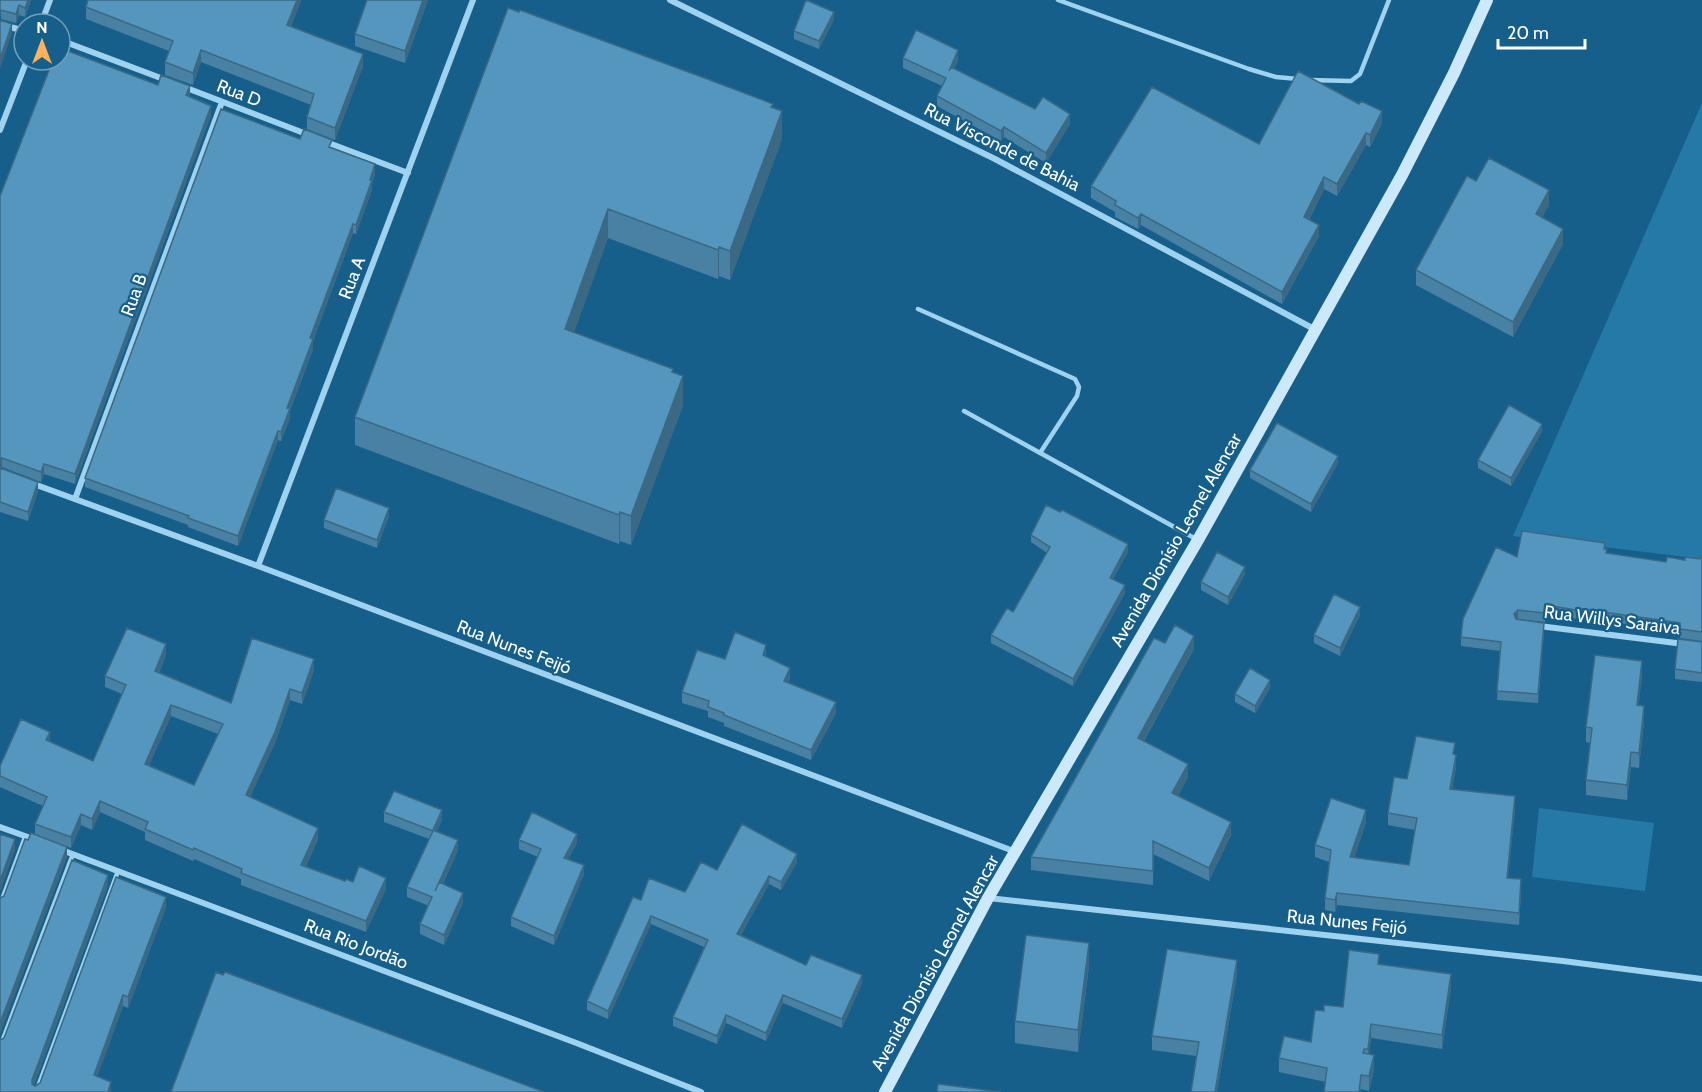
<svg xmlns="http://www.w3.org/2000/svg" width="1702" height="1092" font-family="Cabin,sans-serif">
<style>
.green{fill:#2579a7}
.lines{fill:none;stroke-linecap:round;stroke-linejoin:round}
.service{stroke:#9ed2ef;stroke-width:4.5}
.minor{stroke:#9ed2ef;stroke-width:6}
.secondary{stroke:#cce9fa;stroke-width:12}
.wall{fill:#4881a3;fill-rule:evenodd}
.shaded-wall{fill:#3b6984}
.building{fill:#5496bd;stroke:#3b6984;stroke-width:1.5;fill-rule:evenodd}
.labels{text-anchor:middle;stroke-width:4.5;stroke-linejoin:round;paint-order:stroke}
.street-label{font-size:18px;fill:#fff;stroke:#165f8b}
</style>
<rect width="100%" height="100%" fill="#165f8b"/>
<path class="green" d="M1702,103V559L1513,536Z
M1539,808L1654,823L1645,891L1532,877Z"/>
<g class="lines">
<path class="service" d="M1058,0L1249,69L1276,77L1298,79
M1309,80L1351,81L1360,74L1389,0
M918,309L1075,379L1079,387L1077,396L1040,453
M964,411L1196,539
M0,905L25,837
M0,1047L73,854
M36,1092L118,871"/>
<path class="minor" d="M670,0L995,159L1316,330
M0,24L24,31
M41,24L50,0
M60,40L166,80
M184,87L309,135
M0,130L27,60
M326,142L408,173
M31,483L258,566L1016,852
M75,499L222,102
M258,566L473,0
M1539,626L1684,644
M0,827L36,840
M59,849L579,1044L701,1092
M988,898L1563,961L1702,979"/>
<path class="secondary" d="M885,1092L988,898L1198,540L1402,175L1454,73L1487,0"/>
</g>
<path class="wall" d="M0,0H31L25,17L19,15L16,23L1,19Z
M301,0L291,26L363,66L335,140L307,129V117L311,105L201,62L193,85L165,75V62L169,51L86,19V7Z
M428,0L405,63L355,46V34Z
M834,19L819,49L794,39V31Z
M903,58L958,60L954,69L1035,109L1070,124L1046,163L1004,137L1001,141L937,106V96L942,86L903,68Z
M710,80L773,107L782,139L730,280L719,276L718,279L608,238L574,332L673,373L683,405L631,545L620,541L619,544L355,445V417Z
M158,85L190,95L189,96L211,115L75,484L44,474L41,482L2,467L0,196Z
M1359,104L1382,123L1370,147L1366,145L1337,196L1324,189L1309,220L1319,236L1282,304L1141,225L1138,229L1115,217V212L1091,198V186L1259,144Z
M300,139L332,148L375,174L372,184V190L356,234L353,233L313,341V349L290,411V418L281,441L278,440L238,546L188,527V525L85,487V478Z
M1476,181L1549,205L1542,217L1563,244L1513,337L1416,285V270Z
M1542,431L1511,486L1478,468V460Z
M1338,463L1311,512L1250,478V470Z
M0,468L38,491L28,521L0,512Z
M389,516L377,548L324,528V520Z
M1031,535L1128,552L1113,579L1125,593L1073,686L991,643V635L1013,612L1047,553L1031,542Z
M1605,549L1607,554L1666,562L1700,559L1702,556V641L1680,638V632L1576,617V619L1546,614L1545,622L1518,619L1544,632L1538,703L1497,700L1500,651L1461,646V637L1517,557Z
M1245,574L1228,605L1201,590V582Z
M1360,615L1340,656L1314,643V635Z
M1702,642V682L1675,679V669Z
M1165,643L1194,649L1144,741L1188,777L1178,796L1231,835L1209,881L1153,854V885L1031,870V857Z
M166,655L159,673L231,703L314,670L302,704L290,700L275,743L250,797L318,839L306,866L345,881L353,882L386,889L366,932L241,885V879L194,859L193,861L145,840V832L100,812L92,830L81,825L71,848L35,835V824L43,806L0,787V766L50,742L93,761L122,694L105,687V676ZM171,716L218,734L194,785L149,765Z
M766,655V657L790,678L788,683L836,713L811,760L724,726V723L708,717V711L682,703V692L725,659Z
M1642,676L1638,705L1644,721L1639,768L1631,767L1627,800L1586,795V780L1590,743L1586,742V727Z
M1270,688L1255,713L1235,702V694Z
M1455,754L1456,767L1452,789L1515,808L1508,878L1521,891L1519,925L1337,905L1335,912L1325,910V898L1329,862L1315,857V845L1366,822L1354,858L1409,865L1415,830L1388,825V813L1407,779Z
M384,812L442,820L437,831L458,850L443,884L463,903L444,945L420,934V924L429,906L407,897V887L429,839L384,822Z
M519,840L577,843L568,859L584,874L554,945L511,926V917L538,857L519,849Z
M797,862L781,890L769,884L741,935L806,965L862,983L842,1028L783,1003L766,1041L726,1023L717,1044L673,1026V1017L704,947L651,924L608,1019L587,1010V1001L641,900L685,892L717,870Z
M108,885L34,1085L35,1086L40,1083L166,907L128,1008L123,1006L97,1076L111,1092H0L4,1038Z
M1379,964L1451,988L1442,1049L1371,1038L1369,1054L1374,1070L1369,1091L1361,1089L1360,1092H1324L1326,1082L1279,1072V1058L1311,1042L1324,1011L1343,1007Z
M1089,966L1078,1052L1015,1043V1021Z
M1237,974L1217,1092H1191L1196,1056L1152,1050V1036Z"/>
<path class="shaded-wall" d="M28,0H31L25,17V8Z
M297,0H301V1L287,37V25Z
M423,0H428L405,63V51Z
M19,5V15L16,23V14Z
M834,12V19L819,49V41Z
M12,24V33L0,69V59Z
M201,50V62L193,85V73Z
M958,50V60L949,81V71Z
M363,54V66L335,140V128Z
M190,86V95L186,105V95Z
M211,106V115L75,484V474Z
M782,111V139L730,280V251Z
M1382,111V123L1370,147V135Z
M1070,114V124L1046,163V153Z
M1004,127V137L1001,141V131Z
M1366,133V145L1337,196V184Z
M375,164V174L372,184V190L356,234V225Z
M1324,177V189L1304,229V217Z
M1549,190V205L1536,229V214Z
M608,209V238L565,357V329Z
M1141,214V225L1138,229V218Z
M353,224V233L313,341V349L290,411V418L281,441V432L287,408L310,338Z
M1319,225V236L1282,304V292Z
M1563,229V244L1513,337V322Z
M719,247V276L718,279V250Z
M683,376V405L631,545V516Z
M1542,424V431L1511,486V478Z
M278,431V440L238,546V536Z
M1338,456V463L1311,512V504Z
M0,458H2V467L0,468Z
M44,464V474L41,482V472Z
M38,482V491L28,521V512Z
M389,508V516L377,548V540Z
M620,512V541L619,544V515Z
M1128,544V552L1110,585V578Z
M1245,567V574L1228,605V597Z
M1125,585V593L1073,686V679Z
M1360,607V615L1340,656V648Z
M1518,610V619L1514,623V614Z
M1544,623V632L1538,703V694Z
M1194,636V649L1138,751V738Z
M166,644V655L155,682V671Z
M766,645V655L763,666V655Z
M314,659V670L302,704V693Z
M1642,661V676L1637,720V705Z
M790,668V678L784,692V681Z
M1270,680V688L1255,713V706Z
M290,689V700L275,743L246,806V795Z
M836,702V713L811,760V750Z
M171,705V716L145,775V764Z
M1644,706V721L1639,768V753Z
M50,732V743L46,740Z
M1631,752V767L1627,800V785Z
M1456,755V767L1450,801V789Z
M1188,764V777L1172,807V793Z
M1515,796V808L1507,890V878Z
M100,801V812L92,830V819Z
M442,810V820L433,839V830Z
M1366,810V822L1350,870V857Z
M81,814V825L71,848V837Z
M1231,822V835L1209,881V868Z
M318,828V839L301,876V865Z
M577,834V843L564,867V858Z
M15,839V850L0,892V881Z
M458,840V850L435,901V891Z
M67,847V858L0,1034V1023Z
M797,854V862L781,890V882Z
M584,865V874L554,945V936Z
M108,875V885L32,1090V1080Z
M769,876V884L737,942V934Z
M386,878V889L366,932V921Z
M1521,879V891L1519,925V913Z
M463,893V903L444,945V935Z
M1337,893V905L1335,912V900Z
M166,897V907L128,1008V997Z
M651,916V924L608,1019V1011Z
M1089,943V966L1078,1052V1030Z
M1237,960V974L1217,1092H1215Z
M1451,974V988L1442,1049V1035Z
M862,975V983L842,1028V1019Z
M123,995V1006L94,1086V1075Z
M783,995V1003L766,1041V1033Z
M726,1015V1023L717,1044V1036Z
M1371,1024V1038L1368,1063V1049Z
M1374,1055V1070L1369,1091V1076Z
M111,1082V1092H108Z"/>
<path class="building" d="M0,0H28L25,8L19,5L16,14L0,10Z
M88,0H297L287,25L363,54L335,128L307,117L314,94L201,50L193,73L165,62L173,41L86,7Z
M367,0H423L405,51L355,34Z
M806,0L834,12L819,41L794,31Z
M508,8L519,12L520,10L710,80L773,104L771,107L782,111L730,251L719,247L718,250L608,209L565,329L673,369L672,372L683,376L631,516L620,512L619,515L355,417Z
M0,20L12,24L0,59Z
M916,30L958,50L949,71L951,67L1035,109L1043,97L1070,114L1046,153L1004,127L1001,131L937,96L946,78L903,58Z
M60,48L158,85L161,75L190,86L186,95L211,106L75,474L44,464L41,472L2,458H0V196L53,60H60Z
M1298,71L1359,104L1361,101L1382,111L1370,135L1366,133L1337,184L1324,177L1304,217L1319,225L1282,292L1141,214L1138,218L1115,205L1116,201L1091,186L1152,87L1259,144Z
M221,109L300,139L304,129L332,140L329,147L375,164L370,180H372L356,225L353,224L310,338L313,339L287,408H290L281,432L278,431L238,536L188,518L189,516L85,478Z
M1489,158L1549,190L1536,214L1563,229L1513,322L1416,270L1467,176L1476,181Z
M1509,405L1542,424L1511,478L1478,460Z
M1277,423L1338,456L1311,504L1250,470Z
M0,468L38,482L28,512L0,502Z
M336,488L389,508L377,540L324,520Z
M1046,505L1060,512L1062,510L1128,544L1110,578L1125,585L1073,679L991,635L1007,608L1013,612L1050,547L1031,535Z
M1522,531L1605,543L1604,549H1607L1606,553L1666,562L1667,557L1685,560V557L1700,559L1701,556H1702V632L1680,629V623L1576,608V610L1546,605L1545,613L1518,610L1514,614L1516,619L1544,623L1538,694L1497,691L1501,642L1461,637L1463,619L1496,547L1517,557Z
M1217,552L1245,567L1228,597L1201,582Z
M1334,594L1360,607L1340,648L1314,635Z
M1175,625L1194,636L1138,738L1188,764L1172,793L1231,822L1209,868L1153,841V871L1031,857L1154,638L1165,643Z
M127,628L166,644L155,671L231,703L252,638L314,659L302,693L290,689L275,732L246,795L318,828L301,865L345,881L346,879L353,882L359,866L386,878L366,921L241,873L242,869L194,848L193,850L145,829L148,822L100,801L92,819L81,814L71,837L35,824L47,797L0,776V766L21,719L50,732L46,740L93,761L126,685L105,676ZM171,705L223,724L194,785L145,764Z
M735,632L766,645L763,655L790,668L784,681L836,702L811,750L724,715V713L708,707L709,701L682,692L697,650L725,659Z
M1678,639L1702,642V673L1675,669Z
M1595,655L1642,661L1637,705L1644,706L1639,753L1631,752L1627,785L1586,780L1592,728L1586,727Z
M1250,668L1270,680L1255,706L1235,694Z
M1416,736L1455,743L1453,754L1456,755L1450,789L1515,796L1507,878L1521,879L1519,913L1337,893L1335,900L1325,898L1331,850L1315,845L1331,798L1366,810L1350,857L1409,865L1417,818L1388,813L1394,777L1407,779Z
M394,791L442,810L433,830L458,840L435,891L439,882L463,893L444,935L420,924L432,897L407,887L433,831L384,812Z
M532,812L577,834L564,858L584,865L554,936L511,917L541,849L519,840Z
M742,824L797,854L781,882L769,876L737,934L806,965L811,955L862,975L842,1019L783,995L766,1033L726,1015L717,1036L673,1017L708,940L651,916L608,1011L587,1001L633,897L641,900L649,878L685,892L701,862L717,870Z
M31,833L67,847L0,1023V898L4,896L25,839L28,840Z
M0,834L15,839L0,881Z
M72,860L108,875L32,1080V1084L35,1086L40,1083L116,877L166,897L128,997L123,995L94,1075L111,1082L108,1092H0V1040L4,1038Z
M1026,935L1089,943L1078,1030L1015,1021Z
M1167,949L1237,960L1215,1092H1191L1199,1042L1152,1036Z
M1349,950L1379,954L1378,964L1451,974L1442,1035L1371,1024L1368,1049H1364L1363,1053L1374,1055L1369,1076L1361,1075L1359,1092H1324L1327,1068L1279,1058L1284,1036L1311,1042L1315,1010L1324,1011V1005L1343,1007Z
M216,972L223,975L225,972L544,1092H171Z
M938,1084L1001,1092H937Z"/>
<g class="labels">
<g class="street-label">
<text transform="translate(239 93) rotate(21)" y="6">Rua D</text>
<text transform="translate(1002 147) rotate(27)" y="6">Rua Visconde de Bahia</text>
<text transform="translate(352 278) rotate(-69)" y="6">Rua A</text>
<text transform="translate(134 295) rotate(-70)" y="6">Rua B</text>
<text transform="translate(1176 540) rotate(-60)" y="6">Avenida Dionísio Leonel Alencar</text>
<text transform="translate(1612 620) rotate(7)" y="6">Rua Willys Saraiva</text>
<text transform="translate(514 647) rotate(21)" y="6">Rua Nunes Feijó</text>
<text transform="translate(1347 922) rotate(6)" y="6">Rua Nunes Feijó</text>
<text transform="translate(356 944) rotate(21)" y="6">Rua Rio Jordão</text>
<text transform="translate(935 963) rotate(-61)" y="6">Avenida Dionísio Leonel Alencar</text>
</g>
</g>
<g transform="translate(42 42)"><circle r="28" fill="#165f8b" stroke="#739fb9" stroke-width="1.5"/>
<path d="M0-4.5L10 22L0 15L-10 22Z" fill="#ffb15c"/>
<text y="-9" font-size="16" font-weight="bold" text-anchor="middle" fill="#ffffff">N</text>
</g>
<path d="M1498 39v9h87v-9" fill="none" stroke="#ffffff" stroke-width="3"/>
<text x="1507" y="39" font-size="18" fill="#ffffff" stroke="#165f8b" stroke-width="4.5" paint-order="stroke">20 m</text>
</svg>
